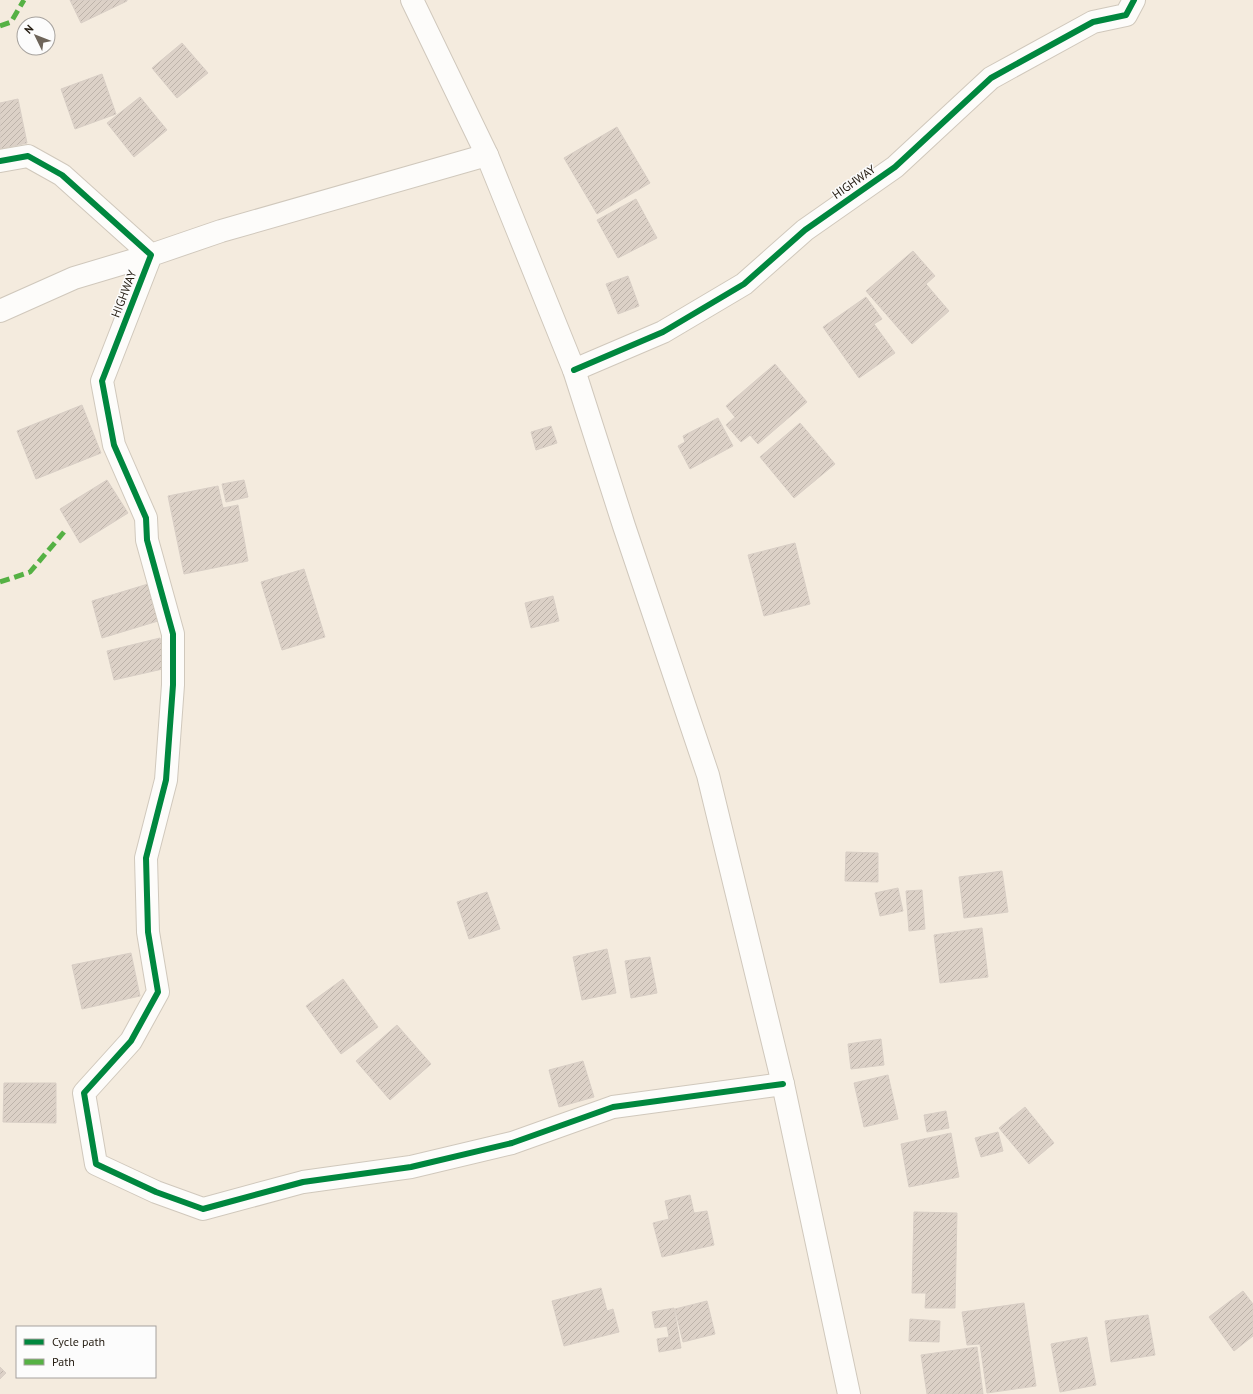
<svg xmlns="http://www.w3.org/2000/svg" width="1253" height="1394" font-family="'PT Sans',sans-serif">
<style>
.building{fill:url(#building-hatch);stroke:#d8cec5}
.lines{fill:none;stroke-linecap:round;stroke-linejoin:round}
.minor-casing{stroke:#d0c8bc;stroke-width:24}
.major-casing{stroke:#d0c8bc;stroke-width:24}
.minor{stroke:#fdfcfa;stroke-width:22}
.major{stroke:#fdfcfa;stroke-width:22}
.quiet{stroke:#55b144;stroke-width:5;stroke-dasharray:10 5;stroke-linecap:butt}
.cycleway-casing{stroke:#fcfcfc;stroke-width:8}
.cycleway{stroke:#00873e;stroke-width:6}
.labels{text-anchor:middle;stroke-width:3;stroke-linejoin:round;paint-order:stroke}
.street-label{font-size:12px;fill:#241c11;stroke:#fcfcfc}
</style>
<defs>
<pattern id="building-hatch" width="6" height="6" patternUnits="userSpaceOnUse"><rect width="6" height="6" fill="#dcd1c7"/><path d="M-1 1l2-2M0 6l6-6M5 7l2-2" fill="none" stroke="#bdb3aa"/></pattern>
</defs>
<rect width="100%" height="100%" fill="#f4ebde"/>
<path class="building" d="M70,0H127V1L81,23Z
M182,43L208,73L177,98L152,68Z
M102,74L116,114L75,129L61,89Z
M140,97L167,130L134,157L107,123Z
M18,99L27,143L0,149V103Z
M617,127L650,183L597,214L564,158Z
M636,199L657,238L618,258L597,220Z
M913,251L935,276L926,284L949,311L912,344L866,291Z
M628,276L639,306L618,314L606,284Z
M866,297L882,319L874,324L895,353L859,378L823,327Z
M775,364L807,402L758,444L750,435L741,442L726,425L735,417L726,406Z
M82,405L101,453L36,479L17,431Z
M718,418L733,446L690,469L678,446L685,442L683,436Z
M800,423L835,464L794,498L760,457Z
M551,426L557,443L536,450L531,432Z
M107,480L128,513L80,543L60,509Z
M244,480L248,497L226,502L222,484Z
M218,486L223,508L238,505L248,561L184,574L168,496Z
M795,543L810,604L764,616L748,555Z
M304,569L325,637L282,650L261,582Z
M148,584L158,621L102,638L92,601Z
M553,596L559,621L531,628L525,603Z
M160,638L167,668L114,680L107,651Z
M846,852L878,853V882L845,881Z
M1002,871L1008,912L964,918L959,877Z
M898,888L903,911L880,916L875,893Z
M922,890L925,929L909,931L906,891Z
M487,892L500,929L469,939L457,902Z
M982,928L988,977L940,983L934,935Z
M607,949L616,993L582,1000L573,957Z
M131,953L140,996L82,1009L72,965Z
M650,957L657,993L631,998L625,961Z
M343,979L378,1027L341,1054L306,1006Z
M397,1025L431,1064L390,1100L356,1061Z
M881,1039L884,1065L851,1069L848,1044Z
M583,1061L594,1097L559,1107L549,1070Z
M888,1075L898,1119L864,1127L854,1083Z
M4,1083H56V1123L3,1122Z
M1025,1107L1054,1143L1029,1164L999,1128Z
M946,1111L949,1128L927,1132L924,1115Z
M998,1132L1003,1151L981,1157L975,1138Z
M951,1133L959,1177L909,1187L901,1144Z
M690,1195L694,1213L707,1211L714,1245L662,1257L653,1223L669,1219L665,1201Z
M914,1212L957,1213L955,1308H925L926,1293H912Z
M601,1288L607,1311L613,1309L619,1332L564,1346L552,1301Z
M1243,1291L1253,1304V1336L1234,1351L1209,1317Z
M707,1301L715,1334L683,1342L675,1309Z
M1024,1303L1036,1386L987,1393L980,1344L967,1345L962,1312Z
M674,1308L681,1348L659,1352L657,1339L669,1337L667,1326L655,1328L652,1312Z
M1148,1315L1155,1355L1111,1362L1105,1321Z
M910,1319L940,1321L939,1342L909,1341Z
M1087,1337L1096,1385L1060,1392L1051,1344Z
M977,1347L983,1394H927L921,1355Z
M0,1367L6,1373L0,1379Z"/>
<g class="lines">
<g class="minor-casing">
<path id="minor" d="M0,161L28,156L62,175L151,255L102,381L114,445L146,518L147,540L173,634V685L166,780L146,858L148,932L158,992L131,1041L84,1093L96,1164L156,1192L203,1209L303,1182L411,1167L512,1143L613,1107L783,1084
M0,311L74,278L151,255L221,231L487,155
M574,370L663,332L744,284L805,230L895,167L991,78L1093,22L1126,15L1134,0"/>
</g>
<g class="major-casing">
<path id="major" d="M412,0L487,155L574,370L624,526L708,775L783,1084L849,1394"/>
</g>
<use href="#minor" class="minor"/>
<use href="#major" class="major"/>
<path class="quiet" d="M0,26L11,22L24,0
M0,582L30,572L64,532"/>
<g class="cycleway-casing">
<path id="cycleway" d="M0,161L28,156L62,175L151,255L102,381L114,445L146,518L147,540L173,634V685L166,780L146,858L148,932L158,992L131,1041L84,1093L96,1164L156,1192L203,1209L303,1182L411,1167L512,1143L613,1107L783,1084
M574,370L663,332L744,284L805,230L895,167L991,78L1093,22L1126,15L1134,0"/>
</g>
<use href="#cycleway" class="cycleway"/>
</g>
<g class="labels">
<g class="street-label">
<text transform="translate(854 182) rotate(-35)" y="4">HIGHWAY</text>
<text transform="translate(124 294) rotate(-69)" y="4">HIGHWAY</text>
</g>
</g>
<rect x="16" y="1326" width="140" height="52" fill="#fcfcfc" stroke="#a6a29e"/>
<rect x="24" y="1339" width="20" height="6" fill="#00873e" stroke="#a6a29e"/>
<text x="52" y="1346" font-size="12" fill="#241c11">Cycle path</text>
<rect x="24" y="1359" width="20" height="6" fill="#55b144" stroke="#a6a29e"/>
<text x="52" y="1366" font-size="12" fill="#241c11">Path</text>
<g transform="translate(36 36) rotate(313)"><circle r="19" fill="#fcfcfc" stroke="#a6a29e"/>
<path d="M0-3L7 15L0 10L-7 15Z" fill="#6d6459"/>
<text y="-6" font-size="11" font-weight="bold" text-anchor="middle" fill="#241c11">N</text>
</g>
</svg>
